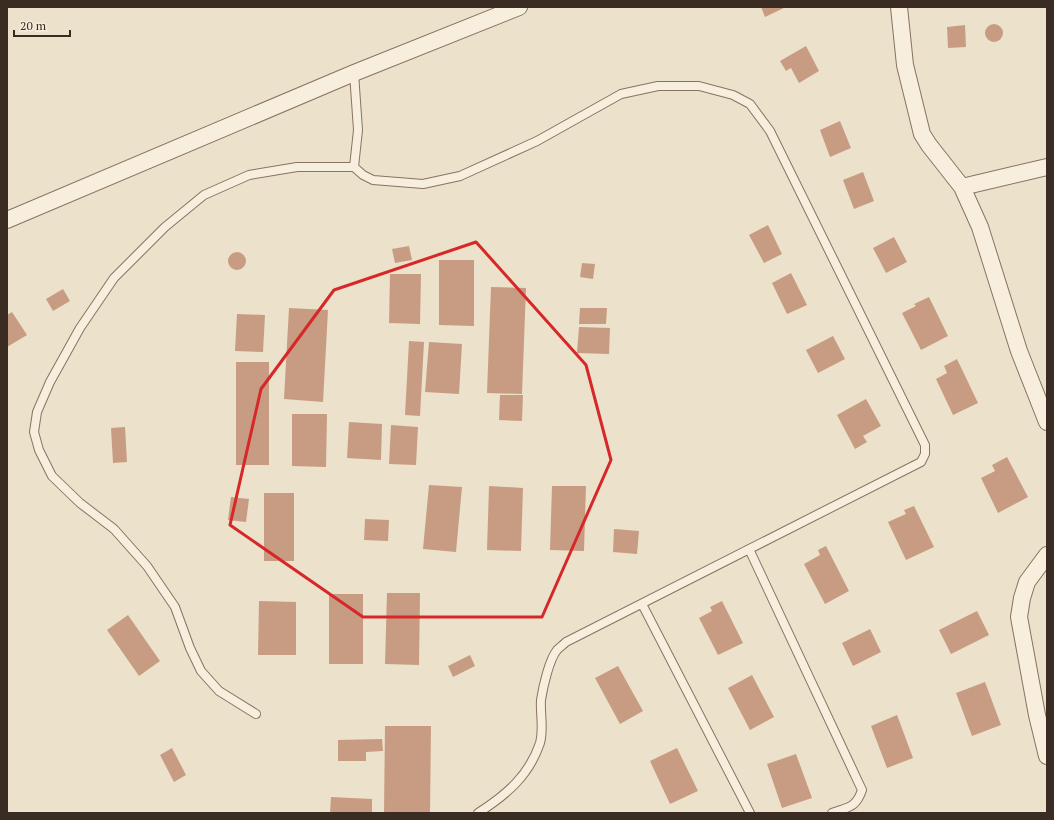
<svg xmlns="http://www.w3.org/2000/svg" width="1054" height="820" font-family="'PT Serif',serif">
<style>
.building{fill:#c89c83}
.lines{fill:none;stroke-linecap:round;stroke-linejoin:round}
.service-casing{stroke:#88735f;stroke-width:10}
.minor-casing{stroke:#88735f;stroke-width:18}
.service{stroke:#f7eedd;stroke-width:8}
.minor{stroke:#f7eedd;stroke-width:16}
.marked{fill:none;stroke:#d62828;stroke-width:3;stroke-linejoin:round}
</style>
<rect width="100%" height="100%" fill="#ece1ca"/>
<path class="building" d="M761,7H786L765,17Z
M985 33a9 9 0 1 1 18 0a9 9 0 1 1-18 0Z
M965,25L966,47L948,48L947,27Z
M806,46L819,71L799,83L791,68L786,71L780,61Z
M840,121L851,148L830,157L820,130Z
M863,172L874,201L854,209L843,180Z
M768,225L782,254L764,263L749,235Z
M894,237L907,262L886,273L873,248Z
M409,246L412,260L395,263L392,249Z
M228 261a9 9 0 1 1 18 0a9 9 0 1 1-18 0Z
M439,260H474V326L439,325Z
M582,263L595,264L593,279L580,277Z
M791,273L807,305L787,314L772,283Z
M390,274H421L420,324L389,323Z
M491,287L526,288L522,394L487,393Z
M63,289L70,301L53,311L46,299Z
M929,297L948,336L921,350L902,313L916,306L914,304Z
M289,308L328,310L323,402L284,399Z
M580,308H607L606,324H579Z
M12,312L27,335L7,347V315Z
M237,314L265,315L263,352L235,351Z
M579,327L610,328L609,354L577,353Z
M833,336L845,359L818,373L806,350Z
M409,341L424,342L420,416L405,415Z
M429,342L462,344L459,394L425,392Z
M957,359L978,403L953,415L936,379L947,373L944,366Z
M236,362H269V465H236Z
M500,395H523L522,421L499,420Z
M866,399L881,426L863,436L867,442L855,449L837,415Z
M292,414H327L326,467L292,466Z
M349,422L382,424L381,460L347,458Z
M391,425L418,427L416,465L389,464Z
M125,427L127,462L113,463L111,428Z
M1007,457L1028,497L998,513L981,478L995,471L992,465Z
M429,485L462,487L456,552L423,549Z
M489,486L523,488L521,551L487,550Z
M552,486H586L584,551L550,550Z
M264,493H294V561H264Z
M231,497L249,499L246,522L228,520Z
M914,506L934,547L906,560L888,522L906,514L904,510Z
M365,519L389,520L388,541L364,540Z
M614,529L639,531L637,554L613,552Z
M826,546L849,591L825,604L804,564L820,555L818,550Z
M387,593H420L419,665L385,664Z
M329,594H363V664H329Z
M259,601L296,602V655H258Z
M722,601L743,643L718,655L699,618L712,611L710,607Z
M977,611L989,635L951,654L939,630Z
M128,615L160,661L139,676L107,630Z
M870,629L881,652L853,666L842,643Z
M470,655L475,666L453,677L448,666Z
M618,666L643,711L620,724L595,678Z
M752,675L774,717L750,730L728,688Z
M985,682L1001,725L972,736L956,693Z
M897,715L913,758L887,768L871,726Z
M385,726H431L430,813H384Z
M382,739L383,751L366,752V761H338V740Z
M172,748L186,775L174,782L160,755Z
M677,748L698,791L670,804L650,761Z
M796,754L812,798L782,808L767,764Z
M331,797L372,799V813H330Z"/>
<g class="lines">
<g class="service-casing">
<path id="service" d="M354,73L358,130L354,167
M749,549L862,790C856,808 848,807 832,813
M642,604L750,813
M256,714L219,691L201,671L190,648L175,607L147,566L114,529L80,503L52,476L39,450L34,432L37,412L50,382L80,328L114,278L165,227L204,195L249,175L297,167H354L363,175L373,180L423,184L460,176L537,141L621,94L658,86H699L733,95L750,104L770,131L925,445V454L921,462L566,642C563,645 560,647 557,650C549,660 543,687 541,700C540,714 544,728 540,743C529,776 506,795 478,813"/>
</g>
<g class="minor-casing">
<path id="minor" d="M899,7L905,65L922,134L929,145L962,187L980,227L1019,351L1047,422
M962,187L1047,167
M7,220L354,73L519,7
M1047,555L1027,582L1022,598L1019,617L1037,715L1047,756"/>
</g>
<use href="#service" class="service"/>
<use href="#minor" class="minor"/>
</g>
<path class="marked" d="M476,242L586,365L611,460L542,617H363L230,525L261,389L334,290Z"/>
<rect width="1054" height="820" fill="none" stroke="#3a2c22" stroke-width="16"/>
<path d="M14 30v6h56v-6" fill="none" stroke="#3a2c22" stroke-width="2"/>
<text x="20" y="30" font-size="12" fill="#3a2c22" stroke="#f4ebd9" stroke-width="3" paint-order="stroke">20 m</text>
</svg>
